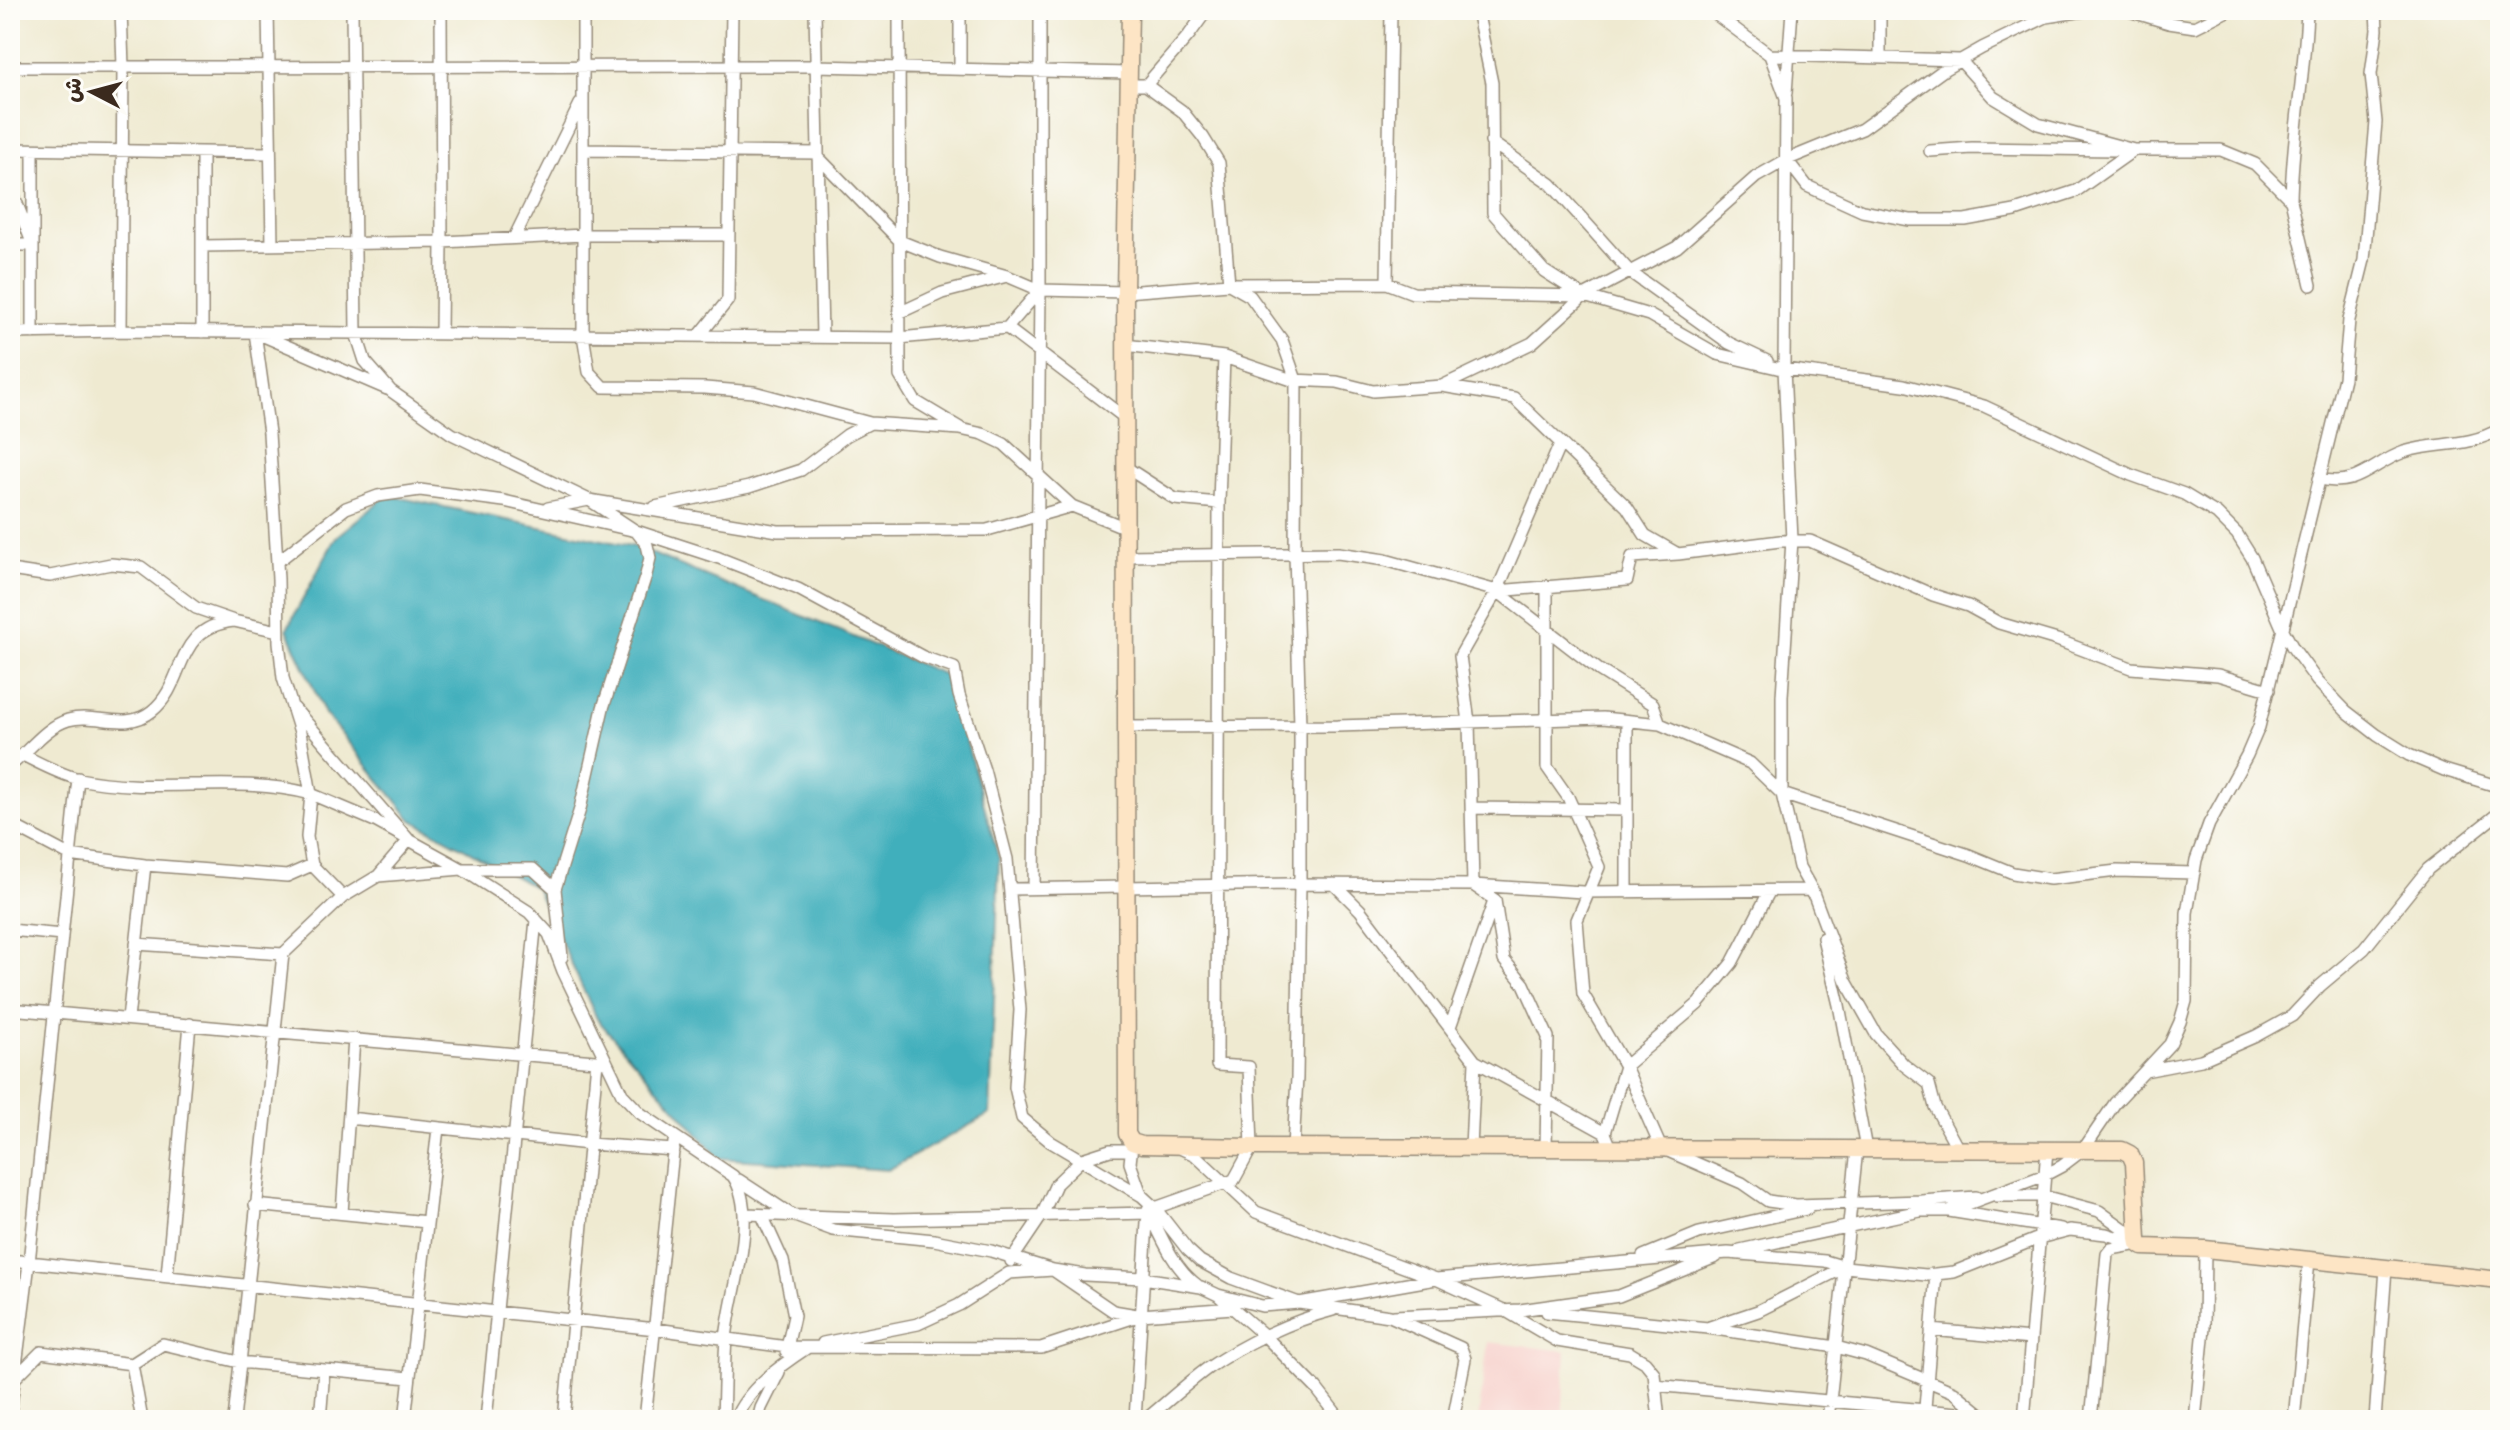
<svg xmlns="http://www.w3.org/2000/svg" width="2510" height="1430" font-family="'Comic Neue','Playpen Sans Arabic',sans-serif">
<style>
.built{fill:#f7d0cb}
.water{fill:#40afbc;stroke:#3e6c6d;stroke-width:2}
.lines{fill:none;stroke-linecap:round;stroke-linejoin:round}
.street-casing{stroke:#958a78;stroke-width:14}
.secondary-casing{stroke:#958a78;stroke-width:19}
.street{stroke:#fff;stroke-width:11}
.secondary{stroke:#fde5c5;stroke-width:16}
</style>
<rect width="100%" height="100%" fill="#fdfcf7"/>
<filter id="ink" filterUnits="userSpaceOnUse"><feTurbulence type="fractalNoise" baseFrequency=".0125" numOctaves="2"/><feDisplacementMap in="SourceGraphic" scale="16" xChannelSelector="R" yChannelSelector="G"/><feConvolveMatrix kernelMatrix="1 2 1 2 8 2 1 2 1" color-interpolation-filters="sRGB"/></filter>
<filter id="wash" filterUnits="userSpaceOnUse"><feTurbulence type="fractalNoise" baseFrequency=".006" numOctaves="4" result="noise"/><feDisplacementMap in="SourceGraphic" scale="32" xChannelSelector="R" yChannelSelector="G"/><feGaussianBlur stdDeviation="1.8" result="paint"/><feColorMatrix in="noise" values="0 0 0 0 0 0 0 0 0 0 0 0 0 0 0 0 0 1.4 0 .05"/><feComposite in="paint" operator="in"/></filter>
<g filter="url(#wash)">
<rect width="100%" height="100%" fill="#efead1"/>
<path class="built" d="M1488,1342L1566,1351L1562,1420H1478Z"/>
<path class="water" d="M387,495L636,547L948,676L999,859L990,1114L888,1170L719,1158L597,1019L536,888L412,820L325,714L287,629L336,537Z"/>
</g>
<g filter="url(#ink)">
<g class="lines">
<g class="street-casing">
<path id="street" d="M268,10L272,245
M352,10L356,333L365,361L391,391L452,434L589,500L636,531L647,545L650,558L646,575L603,708L580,809L555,889L562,957
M583,10V335L589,372L603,387L705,388L754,392L870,423L960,429L983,434L1004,444L1072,506
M815,10L822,337
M899,10L900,376L915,401L960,428
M1477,10L1492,83L1493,213L1544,271L1583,296
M1710,10L1770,55L1786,98L1784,369L1792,540L1782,696V794L1799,867L1812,890L1846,981L1876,1034L1904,1065L1929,1084L1935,1107L1958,1149
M2126,10L2169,23L2195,27L2229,10
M1770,55L1960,60L1993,97L2038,124L2134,150
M1880,58V10
M10,67L815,66L1129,73
M960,69V10
M1131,85H1146L1182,111L1203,137L1219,163L1229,284L1250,296L1282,340L1296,380L1295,554L1300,726V884L1297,1078L1293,1147
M1146,85L1189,35L1207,10
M1786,93L1792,10
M1491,142L1551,184L1630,272L1729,343L1767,361
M10,149L269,153
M33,150V333
M583,150L817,153
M1930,151L1972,148L2117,150
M202,153V332
M818,157L900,241L940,257L1007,276L1040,290L1125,292L1229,284L1387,283L1413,293L1584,296L1649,315L1717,354L1777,368L1904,385L1984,406L2131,475L2184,494L2217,514L2237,534L2252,558L2283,630L2293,648L2317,681L2346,711L2377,735L2409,755L2444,770L2500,787
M1787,160L1807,186L1862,211L1910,220H1965L2015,211L2076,191L2134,150H2221L2255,164L2291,200L2311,285
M10,186L33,245H10
M2291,200C2292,136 2305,74 2307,10
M514,238L580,104
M202,246L442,242L441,10
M1387,283L1391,10
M899,313L942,293L1007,276
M1007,328L1125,418
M121,331L123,67L121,10
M255,332L269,433L278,579L279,642L283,678L300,732L311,794L375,821L462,869L529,912L549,934L563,971L622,1094L640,1113L733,1176C760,1216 730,1293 726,1339C724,1366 724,1393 723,1420
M10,333L121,331L899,338L1007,328L1040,290
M259,334L387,389
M441,334L442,242L583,235H729
M699,336L728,300L732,10
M1125,345L1224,357L1292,380L1337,382L1373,391L1442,386L1514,398L1627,507L1645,535L1678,554L1780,541H1810L1933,595L1968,606L1999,623L2057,640L2131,668L2218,675L2269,690
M1442,386L1532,343L1584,296L1677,247L1756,177L1786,160L1862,129L1945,69L1982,48L2046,17L2090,10
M2319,479C2360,488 2370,464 2404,452C2438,441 2465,449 2500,429
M1219,503L1224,357
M655,507L749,487L801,470L847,435L870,423
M548,508L589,500L778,531L987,530L1072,506L1126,528
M1126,556L1338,553L1385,560L1497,591L1627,580L1632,557L1678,554
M277,562L346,508L378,496L420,490L504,501L636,531L719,558L798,589L923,657L954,668L959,695L984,770L1007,859L1020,1010L1015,1087L1022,1118L1051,1142L1142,1196L1155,1208L1187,1249L1200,1261L1231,1278L1299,1303L1390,1316L1461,1348L1465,1359L1453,1420
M10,570L50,576L111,564L141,567L196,608L234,621L278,631
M1547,586V767L1568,797L1599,867L1577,920L1583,994L1625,1066L1661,1148L1742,1183L1768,1201L1796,1205L1922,1201L1976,1197
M1497,591L1599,670L1653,704L1660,724
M294,708L409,840L378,876
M1126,727L1337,726L1603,718L1660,724L1750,763L1782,794L1969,855L2013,873L2050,879L2117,871L2194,873
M23,755C41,764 59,774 79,779C156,795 235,774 311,794L307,837L312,865L343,897L283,954L234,1420
M10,766C28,752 45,727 68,720C96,712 126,732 152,711C188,682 172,628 234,621
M1471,808L1627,810
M10,824L69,855L145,865L287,876L312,865
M1334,884L1360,910L1475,1061L1471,1148
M1034,888L1040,290V10
M1011,889L1290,884L1473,885L1583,892L1812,890V894
M1627,892V721
M343,897L378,876L462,869H533L555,889
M10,930L62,935
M1823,938L1839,1005L1866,1149
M136,944L283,954
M10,1009L606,1062
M128,1019L145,865
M1450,1027L1493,904
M1475,1061L1605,1133
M2145,1071L2201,1060L2256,1036L2292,1016L2320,986L2364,949L2428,869L2500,812
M349,1118L589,1144L674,1150
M1132,1145L1130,1163L1141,1194
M1546,1148L1548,1037L1524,984L1504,960L1495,900L1473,885L1469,722L1460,656L1497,591L1560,444
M1611,1148L1605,1133L1625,1066L1698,1004L1732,963L1769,892
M1182,1149L1195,1155L1256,1212L1436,1279L1506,1311L1557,1341L1630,1353L1645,1362L1654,1373L1659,1420
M739,1180L792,1215L833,1230L934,1240L991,1251L1053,1270L1085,1275L1143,1278L1201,1287L1218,1295L1266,1337L1316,1388L1341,1420
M1997,1196H2043L2099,1211L2138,1239
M255,1205L427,1222
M1148,1209C1161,1236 1173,1267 1197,1285
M1949,1211L2045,1175L2062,1166L2083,1150L2115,1103L2170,1044L2180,1022L2186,1001L2187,913L2196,860L2209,824L2247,755L2259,727L2344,378L2349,320L2364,260L2376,122L2371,74L2377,30L2376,10
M342,1213L354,1039
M746,1214L894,1219L1150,1213L1155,1208L1234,1180L1252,1147L1249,1067L1217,1065L1219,503L1175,499L1127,468
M762,1215L783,1261L794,1316L786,1352
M1740,1250L1920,1211H1949L2061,1229
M1643,1256L1699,1233L1807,1209
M10,1260L656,1329L787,1347L1041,1348L1141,1315L1233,1308
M1011,1261L1042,1215L1056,1184L1082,1159L1110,1150H1131
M167,1276L190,1024
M1218,1295L1262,1306L1299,1303L1436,1279L1728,1253L1825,1261L1845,1267L1926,1275L1954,1272L2039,1238L2070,1230L2106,1234L2138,1244
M1547,1312L1708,1328L1836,1347L1866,1355L1954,1392L1983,1416
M1394,1316L1520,1310L1619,1296L1716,1257
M1710,1327L1758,1311L1845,1267
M1931,1330L2031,1339
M823,1343L918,1324L959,1305L1009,1273L1053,1270L1113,1311L1137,1315
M132,1364L163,1344L239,1362L409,1378
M15,1378L41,1352L132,1364L142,1420
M1655,1385L2033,1420
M10,1413L29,1263L78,778
M320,1420L324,1370
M405,1420L438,1128
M486,1420L536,920
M564,1420L597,1061
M645,1420L674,1142
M735,1420C746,1390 781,1365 807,1348
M758,1420L761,1408L779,1372
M1135,1420L1147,1222L1150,1213
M1145,1420C1166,1403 1186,1384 1208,1368C1245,1343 1291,1321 1333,1310
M1828,1420L1857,1149
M1924,1420L1936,1274
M2024,1420L2047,1150
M2091,1420L2107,1254L2111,1249L2133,1245
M2195,1420L2204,1328L2205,1249
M2294,1420L2309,1260
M2375,1420L2386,1268"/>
</g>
<g class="secondary-casing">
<path id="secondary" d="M1130,10L1125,292L1127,1134L1132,1142L1142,1145L1252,1147L2122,1150L2130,1154L2134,1163L2138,1239L2139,1244L2143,1247L2205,1249L2500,1280"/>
</g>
<use href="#street" class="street"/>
<use href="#secondary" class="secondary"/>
</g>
</g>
<rect width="2510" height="1430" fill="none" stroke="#fdfcf7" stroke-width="40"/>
<g transform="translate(92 92) rotate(276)" stroke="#fdfcf7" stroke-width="6" paint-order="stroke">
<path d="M0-6L14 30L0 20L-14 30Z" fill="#3b2a1e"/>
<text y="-12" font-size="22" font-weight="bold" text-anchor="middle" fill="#3b2a1e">ش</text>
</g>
</svg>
